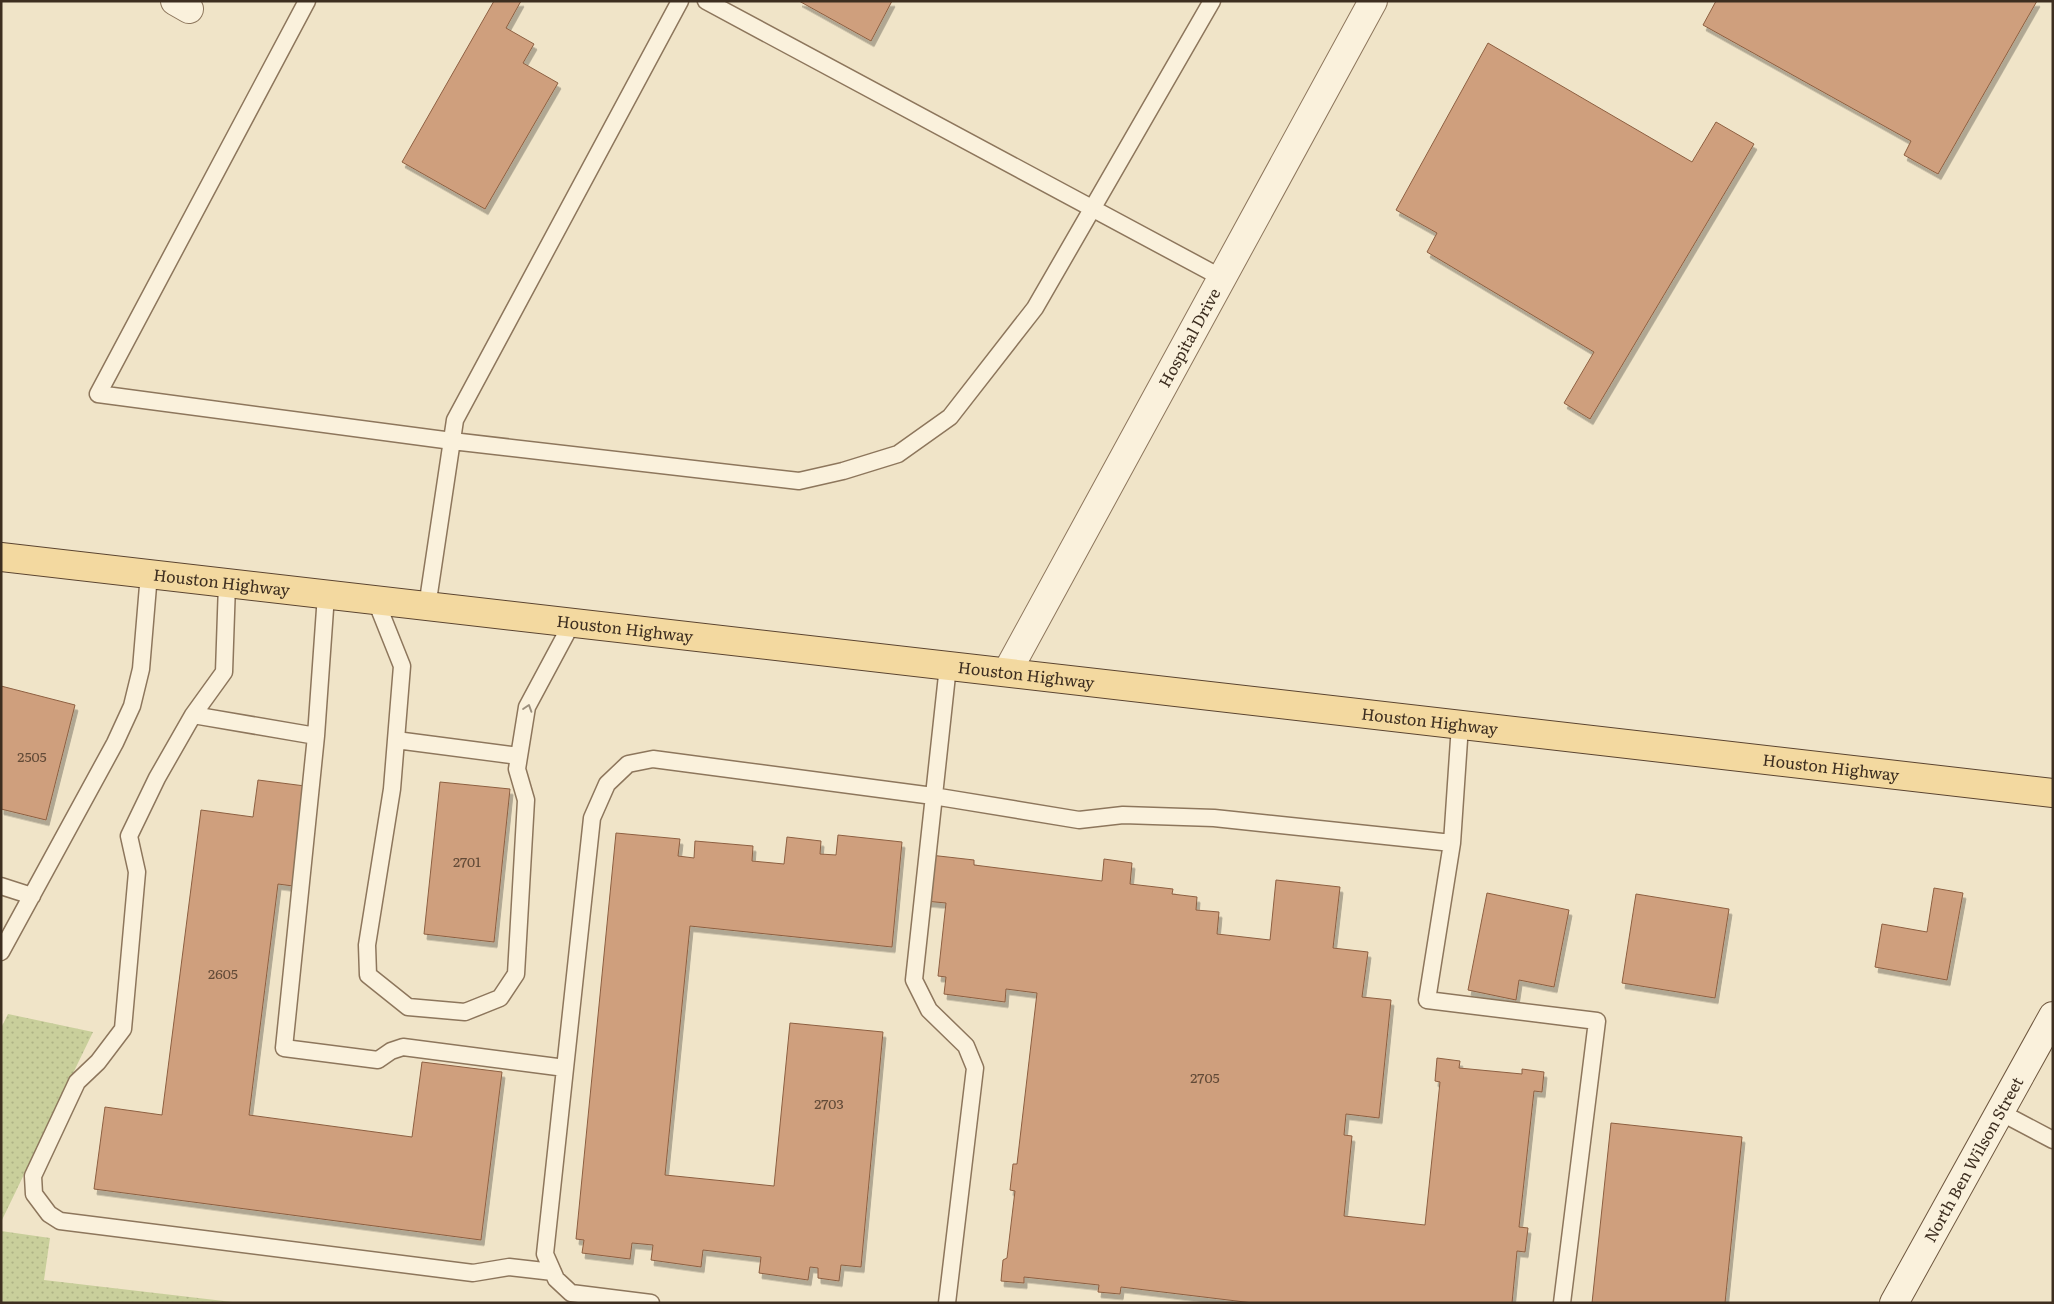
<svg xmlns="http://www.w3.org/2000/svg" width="2054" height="1304" font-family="Literata,serif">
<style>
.grass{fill:url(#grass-dots)}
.building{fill:#cf9f7d;stroke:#8d5f41;filter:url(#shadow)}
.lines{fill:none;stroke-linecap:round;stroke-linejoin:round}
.service-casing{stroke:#8d765c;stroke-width:19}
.minor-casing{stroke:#8d765c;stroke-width:30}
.secondary-casing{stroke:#6f573f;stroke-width:30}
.primary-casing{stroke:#5b4430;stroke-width:30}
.service{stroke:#faf1dc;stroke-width:16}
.minor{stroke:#faf1dc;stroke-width:28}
.secondary{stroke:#faf1dc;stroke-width:28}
.primary{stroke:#f3d9a0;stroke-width:28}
.oneway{stroke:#9c907e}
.labels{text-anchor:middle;stroke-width:5;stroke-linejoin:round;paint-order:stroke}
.number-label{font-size:14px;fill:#624a37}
.street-label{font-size:16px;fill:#3d2e20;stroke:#f7eed8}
</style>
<defs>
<pattern id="grass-dots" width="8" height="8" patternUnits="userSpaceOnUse" patternTransform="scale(1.25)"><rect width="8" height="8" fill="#c9cf9b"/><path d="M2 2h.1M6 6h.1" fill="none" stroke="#aeb285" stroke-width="1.8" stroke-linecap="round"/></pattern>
<filter id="shadow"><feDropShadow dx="3" dy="5.5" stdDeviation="0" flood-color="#0004"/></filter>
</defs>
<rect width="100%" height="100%" fill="#f0e4c8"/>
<path class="grass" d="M8,1014L93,1032L1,1222V1028Z
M1,1231L50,1238L44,1280L241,1303H1Z"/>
<path class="building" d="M494,1H521L506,28L534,44L523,63L558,83L485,209L402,162Z
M799,1H892L871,41Z
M1716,1H2037L1938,174L1904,155L1911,141L1703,25Z
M1488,43L1692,162L1716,122L1754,144L1590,419L1564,403L1594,352L1427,252L1437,233L1396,210Z
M1,686L75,705L46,820L1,809Z
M258,780L305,786L293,886L278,884L249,1115L412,1137L422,1062L502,1072L481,1240L94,1189L105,1107L162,1115L201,810L253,817Z
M440,782L510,789L494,942L424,934Z
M616,833L680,839L678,856L694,858L695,841L753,846L752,861L784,864L787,837L821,841L820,854L836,855L838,835L902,842L892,947L690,926L665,1175L774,1186L790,1023L883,1032L861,1267L841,1265L839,1281L818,1278V1268L810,1267L808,1280L759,1273L761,1257L703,1250L701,1267L651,1260L653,1245L632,1243L630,1259L582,1253L584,1240L576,1239Z
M930,855L974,860V865L1102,881L1104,859L1132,863L1130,884L1173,889L1172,894L1197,897L1196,910L1219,912L1217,934L1270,940L1276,880L1340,887L1333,948L1368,952L1362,997L1391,1000L1379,1118L1346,1114L1344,1135L1352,1136L1344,1216L1425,1225L1440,1082L1435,1081L1437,1058L1460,1061L1459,1068L1522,1074V1069L1544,1072L1542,1092L1534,1091L1519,1227L1528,1228L1525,1252L1517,1251L1512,1303H1253L1121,1287L1120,1294L1098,1292L1099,1285L1024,1277V1283L1001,1281L1003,1260L1007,1258L1015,1191L1010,1190L1013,1164H1017L1037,993L1006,989L1005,1002L944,994L946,977L938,976L946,903L925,901Z
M1934,888L1963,893L1947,980L1875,967L1882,924L1927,932Z
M1487,893L1569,910L1554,987L1519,980L1516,1000L1468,990Z
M1636,894L1729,909L1715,998L1622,983Z
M1611,1123L1742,1137L1725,1303H1592Z"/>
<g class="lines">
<g class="service-casing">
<path id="service" d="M307,1L98,394L452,441L799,481L843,471L898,454L950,417L1035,308L1212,1
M706,1L1222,278
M227,584L224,672L193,715L157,778L129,836L137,872L123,1029L98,1062L77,1082L33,1176L34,1194L49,1214L60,1221L473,1273L509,1267L553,1272
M326,595L316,736L284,1048L378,1060L391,1051L403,1047L565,1068
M376,601L402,666L392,789L367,945L368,975L408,1007L465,1012L500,998L516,974L526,800L517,769L527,707L572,623
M427,607L455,420L680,1
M193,715L316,736
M1460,725L1452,843L1427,1000L1597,1021L1562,1303
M396,740L519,756
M1,886L32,896
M1,952L115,743L132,706L141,669L149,574
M2000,1112L2053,1140
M651,1303L571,1293L556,1279L545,1254L592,818L607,784L628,764L653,759L933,796L1079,820L1123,815L1214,818L1452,843
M947,1303L975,1068L966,1046L929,1010L914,980L948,666"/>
</g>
<g class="minor-casing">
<g id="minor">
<path d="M175,1L189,9"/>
<path id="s1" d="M1007,672L1373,1"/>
</g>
</g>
<g class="secondary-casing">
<g id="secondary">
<path id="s2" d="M1894,1303L2053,1016"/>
</g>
</g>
<g class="primary-casing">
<g id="primary">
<path id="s3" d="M1,557L2053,793"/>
</g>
</g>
<use href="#service" class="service"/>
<use href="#minor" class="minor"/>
<use href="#secondary" class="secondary"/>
<use href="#primary" class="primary"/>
</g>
<defs><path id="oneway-chevron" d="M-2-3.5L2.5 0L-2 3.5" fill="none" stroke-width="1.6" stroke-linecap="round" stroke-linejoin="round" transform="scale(1.25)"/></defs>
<use class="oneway" href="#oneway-chevron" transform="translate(528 708) rotate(-72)"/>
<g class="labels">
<g class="number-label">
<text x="32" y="762">2505</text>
<text x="467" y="867">2701</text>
<text x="223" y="979">2605</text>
<text x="1205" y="1083">2705</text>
<text x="829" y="1109">2703</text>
</g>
<g class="street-label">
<text dy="6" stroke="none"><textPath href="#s1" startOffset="381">Hospital Drive</textPath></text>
<text dy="6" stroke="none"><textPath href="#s3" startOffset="222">Houston Highway</textPath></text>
<text dy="6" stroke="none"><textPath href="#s3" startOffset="628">Houston Highway</textPath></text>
<text dy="6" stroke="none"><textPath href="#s3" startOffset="1032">Houston Highway</textPath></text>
<text dy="6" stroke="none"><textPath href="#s3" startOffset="1438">Houston Highway</textPath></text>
<text dy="6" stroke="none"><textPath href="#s3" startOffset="1842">Houston Highway</textPath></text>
<text dy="6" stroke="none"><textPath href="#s2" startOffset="164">North Ben Wilson Street</textPath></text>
</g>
</g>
<rect width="2054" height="1304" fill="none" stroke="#3d2e20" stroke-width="5"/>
</svg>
